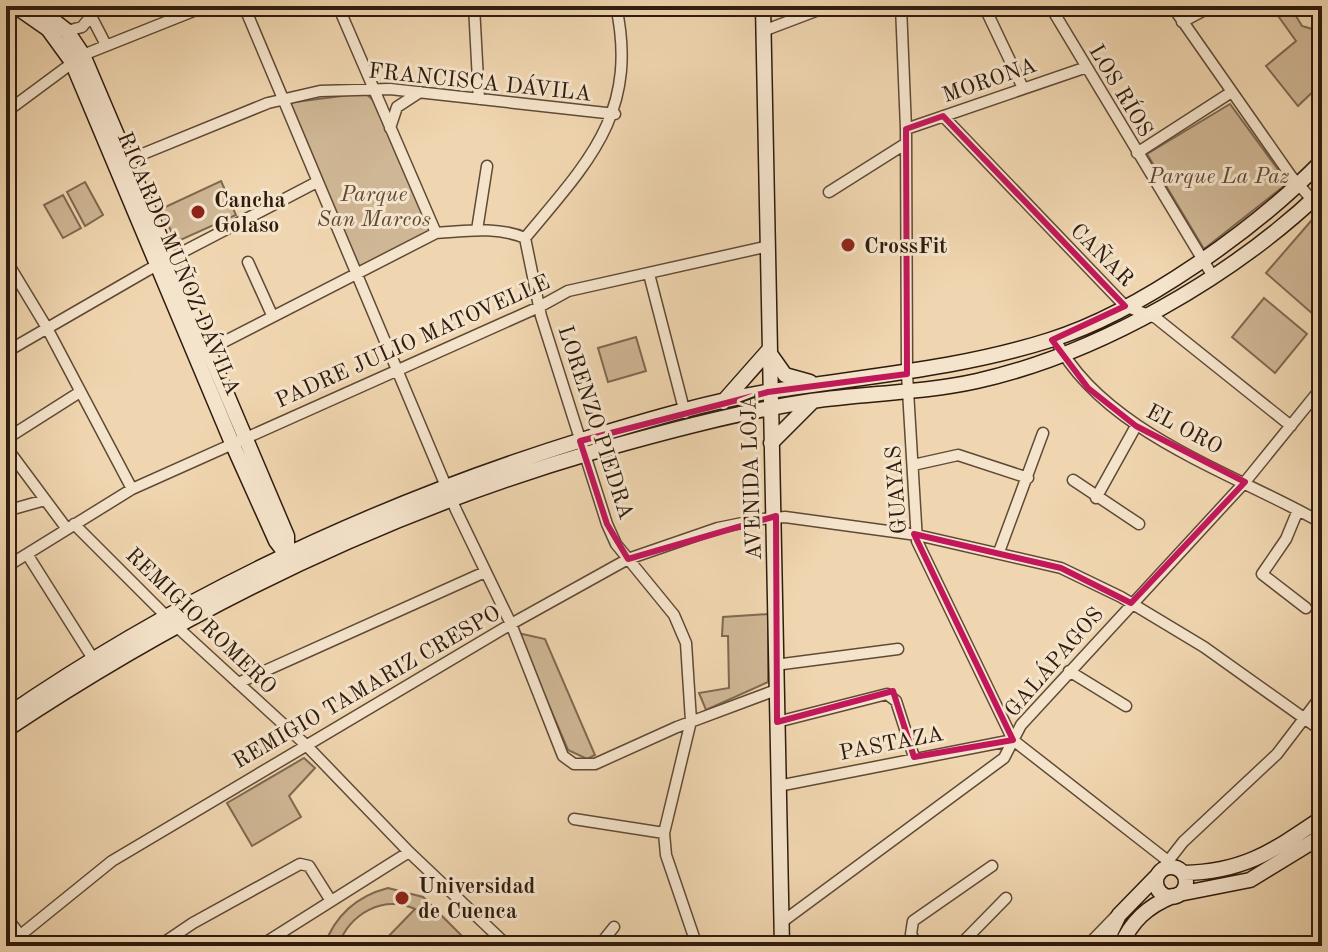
<svg xmlns="http://www.w3.org/2000/svg" width="1328" height="952" font-family="'Old Standard TT',serif">
<style>
.green{fill:#cfb694;stroke:#7f6951;stroke-width:2}
.lines{fill:none;stroke-linecap:round;stroke-linejoin:round}
.street-casing{stroke:#5f4a36;stroke-width:13}
.secondary-casing{stroke:#2f1c0e;stroke-width:17}
.street{stroke:#f5e4cc;stroke-width:10}
.secondary{stroke:#f5e4cc;stroke-width:14}
.marked{fill:none;stroke:#c2185b;stroke-width:6;stroke-linejoin:round}
.poi-dot{fill:#8f2418;stroke:#f5e4cc;stroke-width:3}
.labels{text-anchor:middle;stroke-width:6;stroke-linejoin:round;paint-order:stroke}
.street-label{font-size:22px;fill:#2f1c0e;stroke:#f5e4cc}
.park-label{font-size:22px;font-style:italic;fill:#5f4a36;stroke:#f5e4cc}
.poi-label{font-size:22px;font-weight:bold;fill:#2f1c0e;stroke:#f5e4cc;text-anchor:start}
</style>
<rect width="100%" height="100%" fill="#f0d6b0"/>
<filter id="stains"><feTurbulence type="fractalNoise" baseFrequency=".0025" numOctaves="4"/><feColorMatrix values="0 0 0 0 .2 0 0 0 0 .09 0 0 0 0 .02 0 0 0 .5 -.17"/></filter>
<radialGradient id="worn" r=".72"><stop offset=".6" stop-color="#630" stop-opacity="0"/><stop offset="1" stop-color="#630" stop-opacity=".3"/></radialGradient>
<path class="green" d="M1271,6H1290L1302,26L1312,29L1322,40V83L1298,106L1266,66L1296,41Z
M365,93L373,100L431,231L356,271L287,103Z
M1230,104L1288,183L1204,249L1147,154Z
M221,181L236,215L176,242L161,209Z
M85,182L103,215L85,226L67,192Z
M63,195L81,228L63,238L44,205Z
M1311,221L1322,230V322L1266,273Z
M1264,298L1307,334L1275,373L1232,337Z
M636,337L646,371L608,382L598,348Z
M768,614V682L706,710L699,693L729,688L728,636H722L723,617Z
M518,633L545,639L595,755L587,759L568,750Z
M304,758L315,768L289,796L301,817L252,846L227,803Z
M388,888L423,897L472,946H379L415,909C383,895 350,913 338,946H324C335,916 357,896 388,888Z"/>
<g class="lines">
<g class="street-casing">
<path id="street" d="M91,6V16L106,45
M244,6L456,510L511,624L563,756L574,764H595L677,727L776,690
M338,6L436,233
M474,6L479,99
M616,6C639,113 588,162 525,238L541,316L607,524L616,544L674,615L686,643L691,721L664,833L666,855L697,946
M901,6L906,129L907,374L917,541L1013,740L1177,868
M984,6L1023,88
M1050,6L1212,275
M1172,6L1291,176L1322,211
M1182,22L1212,6
M67,31L82,27L91,16
M763,31L829,6
M6,112L83,55L206,6
M943,116L1125,306L1156,318L1291,426
M390,128L397,107L420,92
M906,129L1084,68
M1137,153L1230,93
M123,162L268,103L320,91L390,89L615,114
M829,192L905,144
M477,230L487,166
M6,260L47,328L132,489
M248,262L272,315
M649,274L685,413
M1055,339C1102,432 1234,473 1322,523
M6,352L148,270L317,182
M204,352L436,233C466,231 497,226 525,238
M6,439L80,392
M6,447L67,529
M913,465L958,455L1028,478
M1073,480L1139,524
M1096,498L1136,426
M1298,510L1286,539L1262,574L1306,608
M6,511L45,500
M74,524L176,626L306,745L409,852L508,946
M999,552L1043,433
M27,554L97,665
M6,567L132,489L539,307L568,291L769,246
M775,665L898,649
M1069,671L1126,706
M238,683L485,572
M777,722L887,694L896,701L914,757
M778,786L1013,740
M574,819L664,833
M1162,869L1183,842L1277,754L1322,695
M6,917L29,946
M782,922L1004,758L1021,725L1245,482L1322,387
M7,946L112,861L511,624L628,559L718,528L762,519L785,517L917,535L1061,568L1121,597L1204,647L1322,731
M159,946L193,923L300,864L309,866L331,901
M260,946L409,852
M604,946L602,942L614,927
M917,946L911,934L913,921L992,866
M959,946L1006,898
M1087,946L1116,916"/>
</g>
<g class="secondary-casing">
<path id="secondary" d="M15,6L48,29L72,62L232,443L276,541L289,558
M35,6L67,31L83,55L287,536V553
M763,6L782,946
M768,351L785,375L810,382
M723,402L768,351
M771,443L813,401
M6,716C185,593 381,502 588,438C647,420 711,401 772,391C866,376 959,369 1050,340C1140,312 1257,228 1322,161
M6,730C186,610 385,513 593,452C664,432 738,412 811,401C866,393 923,393 977,381C1098,354 1232,277 1322,191
M1156 882a15 15 0 1 1 30 0a15 15 0 1 1-30 0Z
M1183,873C1244,872 1273,851 1322,818
M1179,894L1250,880L1322,836
M1104,946L1119,915L1157,876
M1121,946C1131,921 1148,906 1173,896"/>
</g>
<use href="#street" class="street"/>
<use href="#secondary" class="secondary"/>
</g>
<path class="marked" d="M943,116L1125,306L1052,340L1088,388L1136,426L1245,482L1131,603L1061,568L914,534L1013,740L914,757L893,691L777,722L776,516L628,559L607,524L580,441L768,392L907,374L906,129Z"/>
<g class="poi-dot">
<circle cx="198" cy="212" r="8"/>
<circle cx="848" cy="245" r="8"/>
<circle cx="402" cy="898" r="8"/>
</g>
<g class="labels">
<g class="street-label">
<text transform="translate(989 79) rotate(-19)" y="8">MORONA</text>
<text transform="translate(480 81) rotate(6)" y="8">FRANCISCA DÁVILA</text>
<text transform="translate(1122 90) rotate(59)" y="8">LOS RÍOS</text>
<text transform="translate(1103 254) rotate(45)" y="8">CAÑAR</text>
<text transform="translate(180 263) rotate(67)" y="8">RICARDO MUÑOZ DÁVILA</text>
<text transform="translate(412 340) rotate(-24)" y="8">PADRE JULIO MATOVELLE</text>
<text transform="translate(597 422) rotate(72)" y="8">LORENZO PIEDRA</text>
<text transform="translate(1185 428) rotate(28)" y="8">EL ORO</text>
<text transform="translate(750 477) rotate(-92)" y="8">AVENIDA LOJA</text>
<text transform="translate(895 490) rotate(-94)" y="8">GUAYAS</text>
<text transform="translate(202 620) rotate(44)" y="8">REMIGIO ROMERO</text>
<text transform="translate(1053 661) rotate(-49)" y="8">GALÁPAGOS</text>
<text transform="translate(366 686) rotate(-30)" y="8">REMIGIO TAMARIZ CRESPO</text>
<text transform="translate(891 742) rotate(-11)" y="8">PASTAZA</text>
</g>
<g class="park-label">
<text x="1219" y="183">Parque La Paz</text>
<text x="374" y="201">Parque<tspan x="374" dy="25">San Marcos</tspan></text>
</g>
<g class="poi-label">
<text x="214" y="207">Cancha<tspan x="214" dy="25">Golaso</tspan></text>
<text x="864" y="253">CrossFit</text>
<text x="418" y="893">Universidad<tspan x="418" dy="25">de Cuenca</tspan></text>
</g>
</g>
<rect width="1328" height="952" fill="none" stroke="#f0d6b0" stroke-width="32"/>
<rect x="8" y="8" width="1312" height="936" fill="none" stroke="#2f1c0e" stroke-width="4"/>
<rect x="16" y="16" width="1296" height="920" fill="none" stroke="#2f1c0e" stroke-width="2"/>
<rect width="100%" height="100%" filter="url(#stains)"/>
<rect width="100%" height="100%" fill="url(#worn)"/>
</svg>
